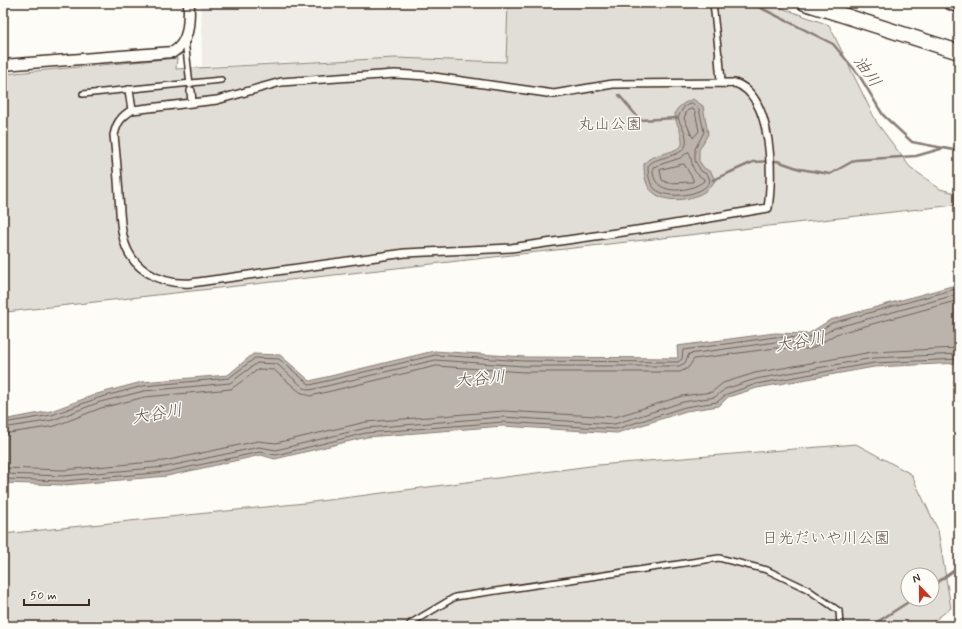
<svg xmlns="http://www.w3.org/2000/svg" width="962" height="629" font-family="Mynerve,'Klee One',sans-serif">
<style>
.built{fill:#efece7}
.green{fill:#e1ded7;stroke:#8e847a;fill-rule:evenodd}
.water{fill:#bbb4ad;stroke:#887d74}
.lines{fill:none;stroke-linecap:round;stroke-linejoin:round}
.shore{stroke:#6e6157;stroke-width:1}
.stream{stroke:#887d74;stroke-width:2.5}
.service-casing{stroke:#3b2a1e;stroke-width:8}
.pedestrian-casing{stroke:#3b2a1e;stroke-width:10}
.minor-casing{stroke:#3b2a1e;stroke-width:13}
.secondary-casing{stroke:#3b2a1e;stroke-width:17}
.service{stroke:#fdfcf7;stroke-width:5}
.pedestrian{stroke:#fdfcf7;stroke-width:7}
.minor{stroke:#fdfcf7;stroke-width:10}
.secondary{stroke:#fdfcf7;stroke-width:14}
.labels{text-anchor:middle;stroke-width:3;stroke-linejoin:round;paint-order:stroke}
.park-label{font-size:16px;fill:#64574c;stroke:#fdfcf7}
.water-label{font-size:17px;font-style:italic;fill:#615349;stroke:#fdfcf7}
</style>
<rect width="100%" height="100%" fill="#fdfcf7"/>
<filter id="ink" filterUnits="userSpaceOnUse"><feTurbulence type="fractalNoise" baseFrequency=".025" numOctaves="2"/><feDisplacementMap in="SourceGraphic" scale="8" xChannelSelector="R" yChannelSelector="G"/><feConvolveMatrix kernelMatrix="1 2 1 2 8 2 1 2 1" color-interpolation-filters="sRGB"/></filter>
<g filter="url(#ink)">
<path class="built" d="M201,3H508L507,62L395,58L202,66Z"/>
<path class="green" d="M508,3H768L829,25L877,123L910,167L940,189L955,193V205L6,312L3,279V74L177,58L176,69L395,58L506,62Z
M856,444L911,474L938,530L951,608L927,626H3V534L305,503L598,465ZM908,575H932V599H908Z"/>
<path class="water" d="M693,99L703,106L708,134L699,150V161L704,168L711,172L715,180C707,199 669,206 654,193C645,187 644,174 644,164C652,152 671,156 682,145C684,123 659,113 693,99Z
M959,284V363L874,367L757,388L728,397L719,406L686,411L617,433L503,426L367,437L275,459L261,455L167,476L64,485L3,483V420L51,411L97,394L142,382L228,375L253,354L280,355L310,381L434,351L525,357L678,358L677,346L775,333L808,334L830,320Z"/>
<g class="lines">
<path class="shore" d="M692,103L699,109L704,132L695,149V161L701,171L708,175L710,181C704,196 667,200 655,189C649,183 648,174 648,166C658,153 690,160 686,137C685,129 679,124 678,117L684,107Z
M692,109L695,111L699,131L693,138L684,118L687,111Z
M689,152C694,164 689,170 704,179V181C688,194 650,196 653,167L680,158Z
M684,164L693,179V182L668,183L662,180L660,170Z
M3,423L52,415L98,398L143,386L229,378L255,358L279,359L310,385L435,355L524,361L678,362L682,359L683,350L775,337L808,338L832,323L959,288
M3,428L53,420L100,402L144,391L230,383L257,363L277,364L304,388L310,390L435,360L524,366H679L685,363L689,354L776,342L809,343L834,328L959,294
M3,434L55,426L101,408L145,397L231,389L259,369L274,370L300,392L310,396L436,366L524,372H680L688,368L694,359L776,348L811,349L836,334L959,300
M3,468L63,470L164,461L258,441L276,443L366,422L503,411L615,417L682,396L712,392L723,383L755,373L872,352L959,348
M3,474L63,476L165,467L259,447L276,450L366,428L503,417L615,424L683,402L715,397L725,389L756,379L873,358L959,354
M3,479L63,481L166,472L260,452L276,455L366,433L503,422L616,429L685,407L717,402L727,394L756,384L874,363L959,359"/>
<path class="stream" d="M753,4L833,44L859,75L883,115L912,142L959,151
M619,95L640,120L677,118
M713,180L753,162L777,161L800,169L830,174L855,160L916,156L944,148
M932,586L959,567
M871,626L913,599"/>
<g class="service-casing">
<path id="service" d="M713,3L719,57
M185,40L190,85
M83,94L221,80
M409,626L411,623L455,597L719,558L767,570L807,589L839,611L840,626"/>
</g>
<g class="pedestrian-casing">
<path id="pedestrian" d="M719,57L721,82
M395,74L427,76L554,94L613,84L735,83C773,96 773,176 768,208L651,228L511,248L405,253L191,283C160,285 129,269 123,236C120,223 120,209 119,196C118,175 116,155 114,135C117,122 121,117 132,110L217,100L281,82Z
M129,90L132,110
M191,91L192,103"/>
</g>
<g class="minor-casing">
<path id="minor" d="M948,3L959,8
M3,65L173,52C190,43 189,20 189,3"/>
</g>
<g class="secondary-casing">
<path id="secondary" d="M805,3L959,52"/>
</g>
<use href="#service" class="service"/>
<use href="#pedestrian" class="pedestrian"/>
<use href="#minor" class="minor"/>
<use href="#secondary" class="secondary"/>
</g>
</g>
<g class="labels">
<g class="park-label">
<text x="610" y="129">丸山公園</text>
<text x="826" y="543">日光だいや川公園</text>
</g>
<g class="water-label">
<text transform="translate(868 71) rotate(55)" y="6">油川</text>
<text transform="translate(800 341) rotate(-10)" y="6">大谷川</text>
<text transform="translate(480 378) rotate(-5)" y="6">大谷川</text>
<text transform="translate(157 413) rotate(-9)" y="6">大谷川</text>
</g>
</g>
<rect width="962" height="629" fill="none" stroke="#fdfcf7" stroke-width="16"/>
<rect x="8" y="8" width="946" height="613" fill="none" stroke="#3b2a1e" stroke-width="1.5" filter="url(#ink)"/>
<g transform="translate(920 587) rotate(338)"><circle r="19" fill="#fdfcf7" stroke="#afa8a0"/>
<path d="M0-3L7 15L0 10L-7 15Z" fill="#c8321e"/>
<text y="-6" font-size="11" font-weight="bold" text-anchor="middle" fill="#3b2a1e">N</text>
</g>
<path d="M24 599v6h65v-6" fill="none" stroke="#3b2a1e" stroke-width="2"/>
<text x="30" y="599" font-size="12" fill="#3b2a1e" stroke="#fdfcf7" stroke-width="3" paint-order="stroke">50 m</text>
</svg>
